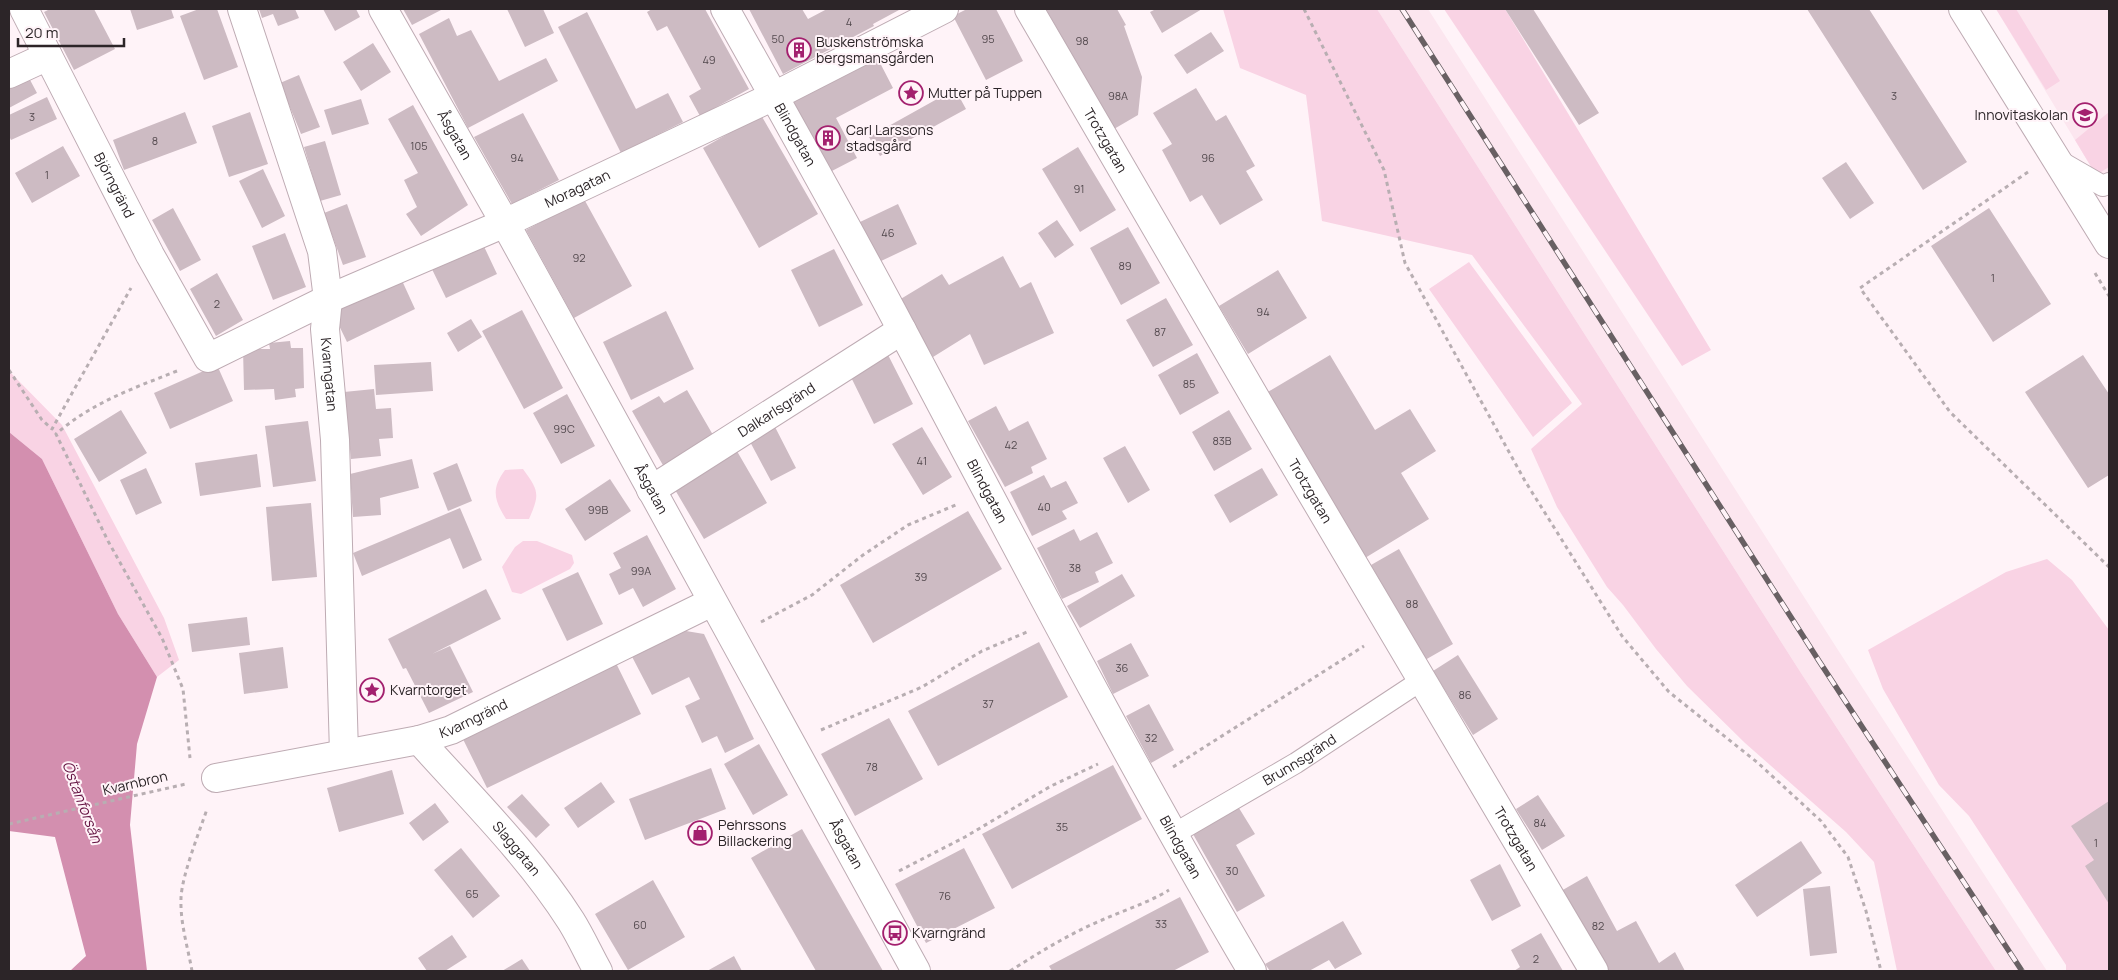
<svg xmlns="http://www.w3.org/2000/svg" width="2118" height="980" font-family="Manrope,sans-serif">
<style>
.built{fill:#fce6ef}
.green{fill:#f9d3e4}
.water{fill:#d38faf}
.building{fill:#cdbbc3}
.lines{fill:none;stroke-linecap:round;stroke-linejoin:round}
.service-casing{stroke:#beabb3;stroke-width:22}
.minor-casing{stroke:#beabb3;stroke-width:30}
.tertiary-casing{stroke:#beabb3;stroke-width:30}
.path{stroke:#b8aeb2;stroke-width:3;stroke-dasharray:4 4;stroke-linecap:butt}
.service{stroke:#fff;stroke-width:20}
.minor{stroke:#fff;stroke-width:28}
.tertiary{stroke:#fff;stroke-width:28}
.rail-casing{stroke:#686063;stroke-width:5.5}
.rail{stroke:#fff3f8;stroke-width:4;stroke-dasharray:11;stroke-linecap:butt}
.labels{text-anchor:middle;stroke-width:4;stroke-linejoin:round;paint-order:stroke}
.number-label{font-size:11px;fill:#544a4f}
.poi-label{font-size:14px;fill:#2c2528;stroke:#fff3f8;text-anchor:start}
.street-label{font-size:14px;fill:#2c2528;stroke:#fff3f8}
.water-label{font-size:15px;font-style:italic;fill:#661644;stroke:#fff3f8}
</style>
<rect width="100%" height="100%" fill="#fff3f8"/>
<path class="built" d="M1377,9H1428L1838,650L2047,971H1996L1801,673Z
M1996,9H2109V195L2096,175Z"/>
<path class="green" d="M1223,9H1377L1801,673L1996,971H1897L1874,862L1846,832L1745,743L1687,686L1656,649L1623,605L1607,587L1557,507L1531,449L1582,404L1472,255L1322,221L1306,95L1240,68Z
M1444,9H1505L1711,350L1682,366Z
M1996,9H2016L2060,81L2046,90Z
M2109,112V167L2096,175L2075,140Z
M1469,262L1572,403L1533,437L1429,289Z
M9,371L62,425L164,618L179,660L157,677L118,614L42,459L9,432Z
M523,469C539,491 540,494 529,519H506C494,500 491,489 505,470Z
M523,541H537L572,555L574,563L570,569L521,594L512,592L502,567L515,547Z
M2047,559L2072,580L2109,630V971H2066V965L1969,816L1939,785L1883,689L1868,650L2006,572Z"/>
<path class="water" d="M9,432L42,459L118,614L157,677L137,744L130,825L147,971H70L86,956L55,837L9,831Z"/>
<path class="building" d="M50,9H94L115,49L74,70L44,12Z
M130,9H171L174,18L137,30Z
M199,9H217L238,67L204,80L180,16Z
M259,9H295L299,18L278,26L273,14L262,18Z
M323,9H356L360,17L335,31Z
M403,9H443L412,25Z
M507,9H543L554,33L525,47Z
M652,9H705L749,89L700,116L689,96L701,89L667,26L657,31L647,12Z
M749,9H802L808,19L827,9L899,10L873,24L874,26L783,74Z
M967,9H996L1023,61L986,80L953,16Z
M1046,9H1117L1126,25L1124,26L1142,77L1138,115L1114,129Z
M1156,9H1202L1162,33L1150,12Z
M1505,9H1533L1599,113L1579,125Z
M1807,9H1869L1967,162L1923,190Z
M587,12L636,109L668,93L683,122L621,153L558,27Z
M449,18L457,36L471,30L499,81L546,58L558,81L468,128L419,34Z
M1211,32L1224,51L1187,74L1174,55Z
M373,43L391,72L361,91L343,62Z
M878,59L893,88L836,118L857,158L828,173L791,103Z
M299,75L320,127L301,134L280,83Z
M29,78L37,93L9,108V89Z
M1196,88L1216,121L1226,115L1255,166L1246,171L1263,200L1220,225L1202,195L1190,202L1162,150L1172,144L1153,113Z
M955,89L966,109L880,156L869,137Z
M47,97L57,119L11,140L9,136V115Z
M361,99L369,124L332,135L324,110Z
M413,105L468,205L421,236L406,214L417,207L404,180L418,173L388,119Z
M185,112L197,143L124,170L113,140Z
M250,112L268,164L229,177L212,126Z
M523,113L559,180L512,204L474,137Z
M761,115L818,214L759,248L703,148Z
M325,141L341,195L320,201L304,147Z
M63,146L80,176L32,203L15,173Z
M1078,147L1116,210L1080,232L1042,169Z
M1846,162L1874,203L1850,219L1822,178Z
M263,169L285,216L262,228L239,181Z
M584,199L632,286L574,318L526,230Z
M347,204L366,257L343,265L324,213Z
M898,204L917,244L879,262L860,222Z
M173,208L201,260L180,271L152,220Z
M1989,208L2051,304L1993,342L1931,246Z
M1057,220L1074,245L1055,258L1038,233Z
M1128,227L1160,283L1121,305L1090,248Z
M285,233L306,287L273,300L252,246Z
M480,238L497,274L446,298L429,263Z
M834,249L863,305L819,327L791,270Z
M1003,256L1020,288L1031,282L1054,333L984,365L970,334L933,357L899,300L942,274L949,285Z
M1278,270L1307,318L1248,354L1219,306Z
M217,273L243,320L216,336L190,289Z
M399,274L415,309L347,342L330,307Z
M1166,298L1193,345L1153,367L1126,320Z
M522,310L563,388L524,409L482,331Z
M666,311L694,369L631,400L603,342Z
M471,319L482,337L458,352L447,333Z
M290,341L291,348H303L304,388L295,389L296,397L275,400L274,389L244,390L243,349H270L269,343Z
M885,349L913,404L874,424L847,369Z
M1197,353L1219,393L1180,415L1158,375Z
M1330,355L1375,430L1410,409L1436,451L1401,473L1429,519L1365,558L1266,393Z
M2083,355L2109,394V475L2088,488L2025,392Z
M431,362L433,391L376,395L374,365Z
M217,365L233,401L170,429L154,393Z
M374,389L376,409L391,408L393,438L379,439L381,456L351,459L344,392Z
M687,390L713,435L689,449L691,452L664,467L632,411L659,396L664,403Z
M567,394L595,446L561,464L533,413Z
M996,406L1009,431L1028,421L1047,459L1031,467L1033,473L1005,487L968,421Z
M121,410L147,453L99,482L74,439Z
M1229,410L1252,449L1214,471L1192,432Z
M308,421L316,481L273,487L265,426Z
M774,425L796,468L771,481L748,438Z
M922,427L952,477L923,495L892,444Z
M734,446L767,503L704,539L671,483Z
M1125,446L1150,490L1128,503L1103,458Z
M257,454L261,487L200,496L195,463Z
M412,459L419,488L380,498L381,515L353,517L350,474Z
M457,463L472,501L448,511L433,473Z
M146,468L162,503L136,515L120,480Z
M1262,468L1278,495L1230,523L1214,495Z
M1044,475L1051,488L1066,481L1078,503L1062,511L1067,519L1032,536L1010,492Z
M610,479L631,511L585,541L565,509Z
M311,503L317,577L272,581L266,507Z
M460,508L482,560L463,569L450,538L362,576L353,553Z
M968,511L1002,569L873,643L840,585Z
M1074,529L1080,541L1097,532L1113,563L1095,572L1099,582L1062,599L1037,548Z
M647,535L676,589L643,607L633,588L619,595L609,574L621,568L613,553Z
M1399,549L1453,644L1425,660L1371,565Z
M578,572L603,624L567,641L542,589Z
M1122,574L1135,596L1080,628L1067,606Z
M486,589L501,619L432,654L450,646L473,692L429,713L406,668L403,669L388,639Z
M247,617L250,645L192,652L188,624Z
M674,629L704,634L754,739L725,753L717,736L702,743L685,706L700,699L689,677L652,695L628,649Z
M1039,642L1068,697L938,766L908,711Z
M1131,643L1149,676L1113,694L1097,661Z
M283,647L288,688L244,694L239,653Z
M1458,655L1498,719L1473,735L1433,671Z
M614,659L641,714L487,788L460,733Z
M1149,704L1174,750L1151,763L1126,716Z
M889,718L923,779L855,816L821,754Z
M759,744L788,795L753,815L724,764Z
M1113,765L1142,819L1012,889L982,834Z
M711,768L726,809L645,840L629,799Z
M392,770L404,814L339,832L327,788Z
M601,782L615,802L578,828L564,808Z
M522,794L550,825L536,838L507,807Z
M1538,795L1565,836L1542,850L1516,809Z
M1234,800L1255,834L1236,845L1265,896L1237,912L1189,827Z
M2109,801V904L2085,866L2094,860L2071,826Z
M435,803L449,822L423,841L409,823Z
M802,829L883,971H816L751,858Z
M1801,841L1822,873L1757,917L1735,885Z
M461,848L500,896L473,918L434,870Z
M964,848L995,908L926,943L895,884Z
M1500,864L1521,906L1492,921L1470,880Z
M1587,876L1617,931L1636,921L1659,963L1675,952L1685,971H1606L1561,891Z
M653,880L685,937L628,970L595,914Z
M1830,886L1837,953L1810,956L1803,889Z
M1180,897L1209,952L1173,971H1052L1049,966Z
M1343,921L1362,954L1335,969L1329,960L1309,971H1270L1265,964Z
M1541,933L1563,971H1514L1520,967L1511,950Z
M452,935L467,957L445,971H427L418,958Z
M734,956L742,971H707Z
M522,959L530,971H502Z"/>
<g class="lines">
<g class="service-casing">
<g id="service">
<path d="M2058,160L2103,186L2109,183"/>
<path id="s1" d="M1172,835L1296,763L1422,680"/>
</g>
</g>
<g class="minor-casing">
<g id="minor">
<path id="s2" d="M24,9L150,255L208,358L328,299L505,223L774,96L944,9"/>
<path id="s3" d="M242,9L322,251L328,299L325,329L335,440L344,753"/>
<path id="s4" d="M725,9C785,116 846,224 903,332C1017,547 1129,762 1252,971"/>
<path id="s5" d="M1029,9L1260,406L1594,971"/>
<path d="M9,74L48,56"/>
<path id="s6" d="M651,490L902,330"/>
<path id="s7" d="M419,740C470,797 529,855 571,921C581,937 589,955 598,971"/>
<path id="s8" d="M216,778L419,740L451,730L712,602"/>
</g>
</g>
<g class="tertiary-casing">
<g id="tertiary">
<path id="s9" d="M383,9L505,223L916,971"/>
<path d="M1963,9L2109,244"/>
</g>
</g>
<path class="path" d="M1304,9L1384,170L1405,263L1525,481L1622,636L1669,692L1758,763L1821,821L1848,857L1866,911L1881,971
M2028,172L1860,288L1950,412L2109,567
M2095,273L2109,296
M9,370L42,420L52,429L131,288
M177,371C134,388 91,403 56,434L108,541L162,638L183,689L190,758
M761,622L812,595L863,555L908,525L958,504
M821,730L922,687L982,651L1027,632
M1173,767L1364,646
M9,824L186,784
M899,871L965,837L1051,786L1098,764
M192,971C188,948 180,923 181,898C182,875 199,833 207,809
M1010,971C1040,952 1069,934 1102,920C1124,910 1148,903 1169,890"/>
<use href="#service" class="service"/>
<use href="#minor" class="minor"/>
<use href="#tertiary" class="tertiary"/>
<g class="rail-casing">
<path id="rail" d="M1402,9L1819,661L2022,971"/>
</g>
<use href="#rail" class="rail"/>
</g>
<defs>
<g id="building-ring" transform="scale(1.25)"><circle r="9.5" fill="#fff3f8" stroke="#a3206e" stroke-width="1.5"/><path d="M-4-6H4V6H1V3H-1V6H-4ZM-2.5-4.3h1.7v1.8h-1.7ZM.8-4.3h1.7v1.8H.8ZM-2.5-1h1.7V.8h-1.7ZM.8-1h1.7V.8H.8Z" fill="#a3206e"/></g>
<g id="sight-ring" transform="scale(1.25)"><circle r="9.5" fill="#fff3f8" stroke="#a3206e" stroke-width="1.5"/><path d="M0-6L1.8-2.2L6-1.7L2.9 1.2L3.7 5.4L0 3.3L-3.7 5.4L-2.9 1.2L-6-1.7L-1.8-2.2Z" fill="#a3206e"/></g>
<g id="school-ring" transform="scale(1.25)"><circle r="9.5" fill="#fff3f8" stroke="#a3206e" stroke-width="1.5"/><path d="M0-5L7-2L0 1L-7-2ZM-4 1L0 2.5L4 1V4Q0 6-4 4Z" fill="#a3206e"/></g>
<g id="shop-ring" transform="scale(1.25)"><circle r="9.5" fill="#fff3f8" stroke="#a3206e" stroke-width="1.5"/><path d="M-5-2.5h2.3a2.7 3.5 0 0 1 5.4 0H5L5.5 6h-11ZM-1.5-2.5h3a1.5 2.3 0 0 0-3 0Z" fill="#a3206e"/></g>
<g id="bus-ring" transform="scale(1.25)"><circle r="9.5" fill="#fff3f8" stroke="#a3206e" stroke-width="1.5"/><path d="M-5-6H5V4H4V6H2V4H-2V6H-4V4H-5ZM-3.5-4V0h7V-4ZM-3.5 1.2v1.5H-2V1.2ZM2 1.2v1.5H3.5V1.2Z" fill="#a3206e"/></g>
</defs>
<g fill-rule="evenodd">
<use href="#building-ring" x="799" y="50"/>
<use href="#sight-ring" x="911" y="93"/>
<use href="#school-ring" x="2085" y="115"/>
<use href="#building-ring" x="828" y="138"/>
<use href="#sight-ring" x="372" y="690"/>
<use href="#shop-ring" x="700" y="833"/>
<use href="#bus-ring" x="895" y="933"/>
</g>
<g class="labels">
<g class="number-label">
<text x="849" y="26">4</text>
<text x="778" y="43">50</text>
<text x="988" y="43">95</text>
<text x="1082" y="45">98</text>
<text x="709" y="64">49</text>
<text x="1118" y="100">98A</text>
<text x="1894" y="100">3</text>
<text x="32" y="121">3</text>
<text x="155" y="145">8</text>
<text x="419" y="150">105</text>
<text x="517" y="162">94</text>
<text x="1208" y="162">96</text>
<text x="47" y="179">1</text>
<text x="1079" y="193">91</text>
<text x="888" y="237">46</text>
<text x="579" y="262">92</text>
<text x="1125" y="270">89</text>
<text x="1993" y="282">1</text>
<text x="217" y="308">2</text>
<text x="1263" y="316">94</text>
<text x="1160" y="336">87</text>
<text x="1189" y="388">85</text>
<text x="564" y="433">99C</text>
<text x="1222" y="445">83B</text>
<text x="1011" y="449">42</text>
<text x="922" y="465">41</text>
<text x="1044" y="511">40</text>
<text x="598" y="514">99B</text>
<text x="1075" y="572">38</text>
<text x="641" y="575">99A</text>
<text x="921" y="581">39</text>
<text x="1412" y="608">88</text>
<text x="1122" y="672">36</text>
<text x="1465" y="699">86</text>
<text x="988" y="708">37</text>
<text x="1151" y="742">32</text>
<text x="872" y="771">78</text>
<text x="1540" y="827">84</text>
<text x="1062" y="831">35</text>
<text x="2096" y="847">1</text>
<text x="1232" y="875">30</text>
<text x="472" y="898">65</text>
<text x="945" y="900">76</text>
<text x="1161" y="928">33</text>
<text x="640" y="929">60</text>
<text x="1598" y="930">82</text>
<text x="1536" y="963">2</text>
</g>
<g class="poi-label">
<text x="816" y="47">Buskenströmska<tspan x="816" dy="16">bergsmansgården</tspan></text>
<text x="928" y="98">Mutter på Tuppen</text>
<text x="2068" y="120" text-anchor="end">Innovitaskolan</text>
<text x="846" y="135">Carl Larssons<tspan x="846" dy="16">stadsgård</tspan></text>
<text x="390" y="695">Kvarntorget</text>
<text x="718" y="830">Pehrssons<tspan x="718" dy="16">Billackering</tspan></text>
<text x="912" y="938">Kvarngränd</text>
</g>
<g class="street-label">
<text dy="5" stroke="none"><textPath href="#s4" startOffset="144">Blindgatan</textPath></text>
<text dy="5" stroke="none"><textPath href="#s9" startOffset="145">Åsgatan</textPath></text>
<text dy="5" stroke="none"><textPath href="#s5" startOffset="152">Trotzgatan</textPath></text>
<text dy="5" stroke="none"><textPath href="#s2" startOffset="198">Björngränd</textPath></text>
<text dy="5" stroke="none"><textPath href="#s2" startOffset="801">Moragatan</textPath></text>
<text dy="5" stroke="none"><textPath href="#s3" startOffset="379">Kvarngatan</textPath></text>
<text dy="5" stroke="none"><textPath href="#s6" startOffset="149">Dalkarlsgränd</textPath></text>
<text dy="5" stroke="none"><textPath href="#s9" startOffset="550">Åsgatan</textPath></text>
<text dy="5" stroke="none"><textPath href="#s4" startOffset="549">Blindgatan</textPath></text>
<text dy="5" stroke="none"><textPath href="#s5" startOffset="558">Trotzgatan</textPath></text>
<text dy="5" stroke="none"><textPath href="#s8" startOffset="265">Kvarngränd</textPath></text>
<text dy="5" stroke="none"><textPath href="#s1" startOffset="148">Brunnsgränd</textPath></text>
<text transform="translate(135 783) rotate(-13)" y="5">Kvarnbron</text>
<text dy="5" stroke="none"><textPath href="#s5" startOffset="962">Trotzgatan</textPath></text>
<text dy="5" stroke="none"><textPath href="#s9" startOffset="955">Åsgatan</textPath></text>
<text dy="5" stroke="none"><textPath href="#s4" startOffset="954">Blindgatan</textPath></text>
<text dy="5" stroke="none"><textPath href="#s7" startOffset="146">Slaggatan</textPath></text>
</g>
<g class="water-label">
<text transform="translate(82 802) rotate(69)" y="5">Östanforsån</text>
</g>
</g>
<rect width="2118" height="980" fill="none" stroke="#2c2528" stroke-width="20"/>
<path d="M18 38v8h106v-8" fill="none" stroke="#2c2528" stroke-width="2.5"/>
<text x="25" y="38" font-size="15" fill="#2c2528" stroke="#fff3f8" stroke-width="4" paint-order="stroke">20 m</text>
</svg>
